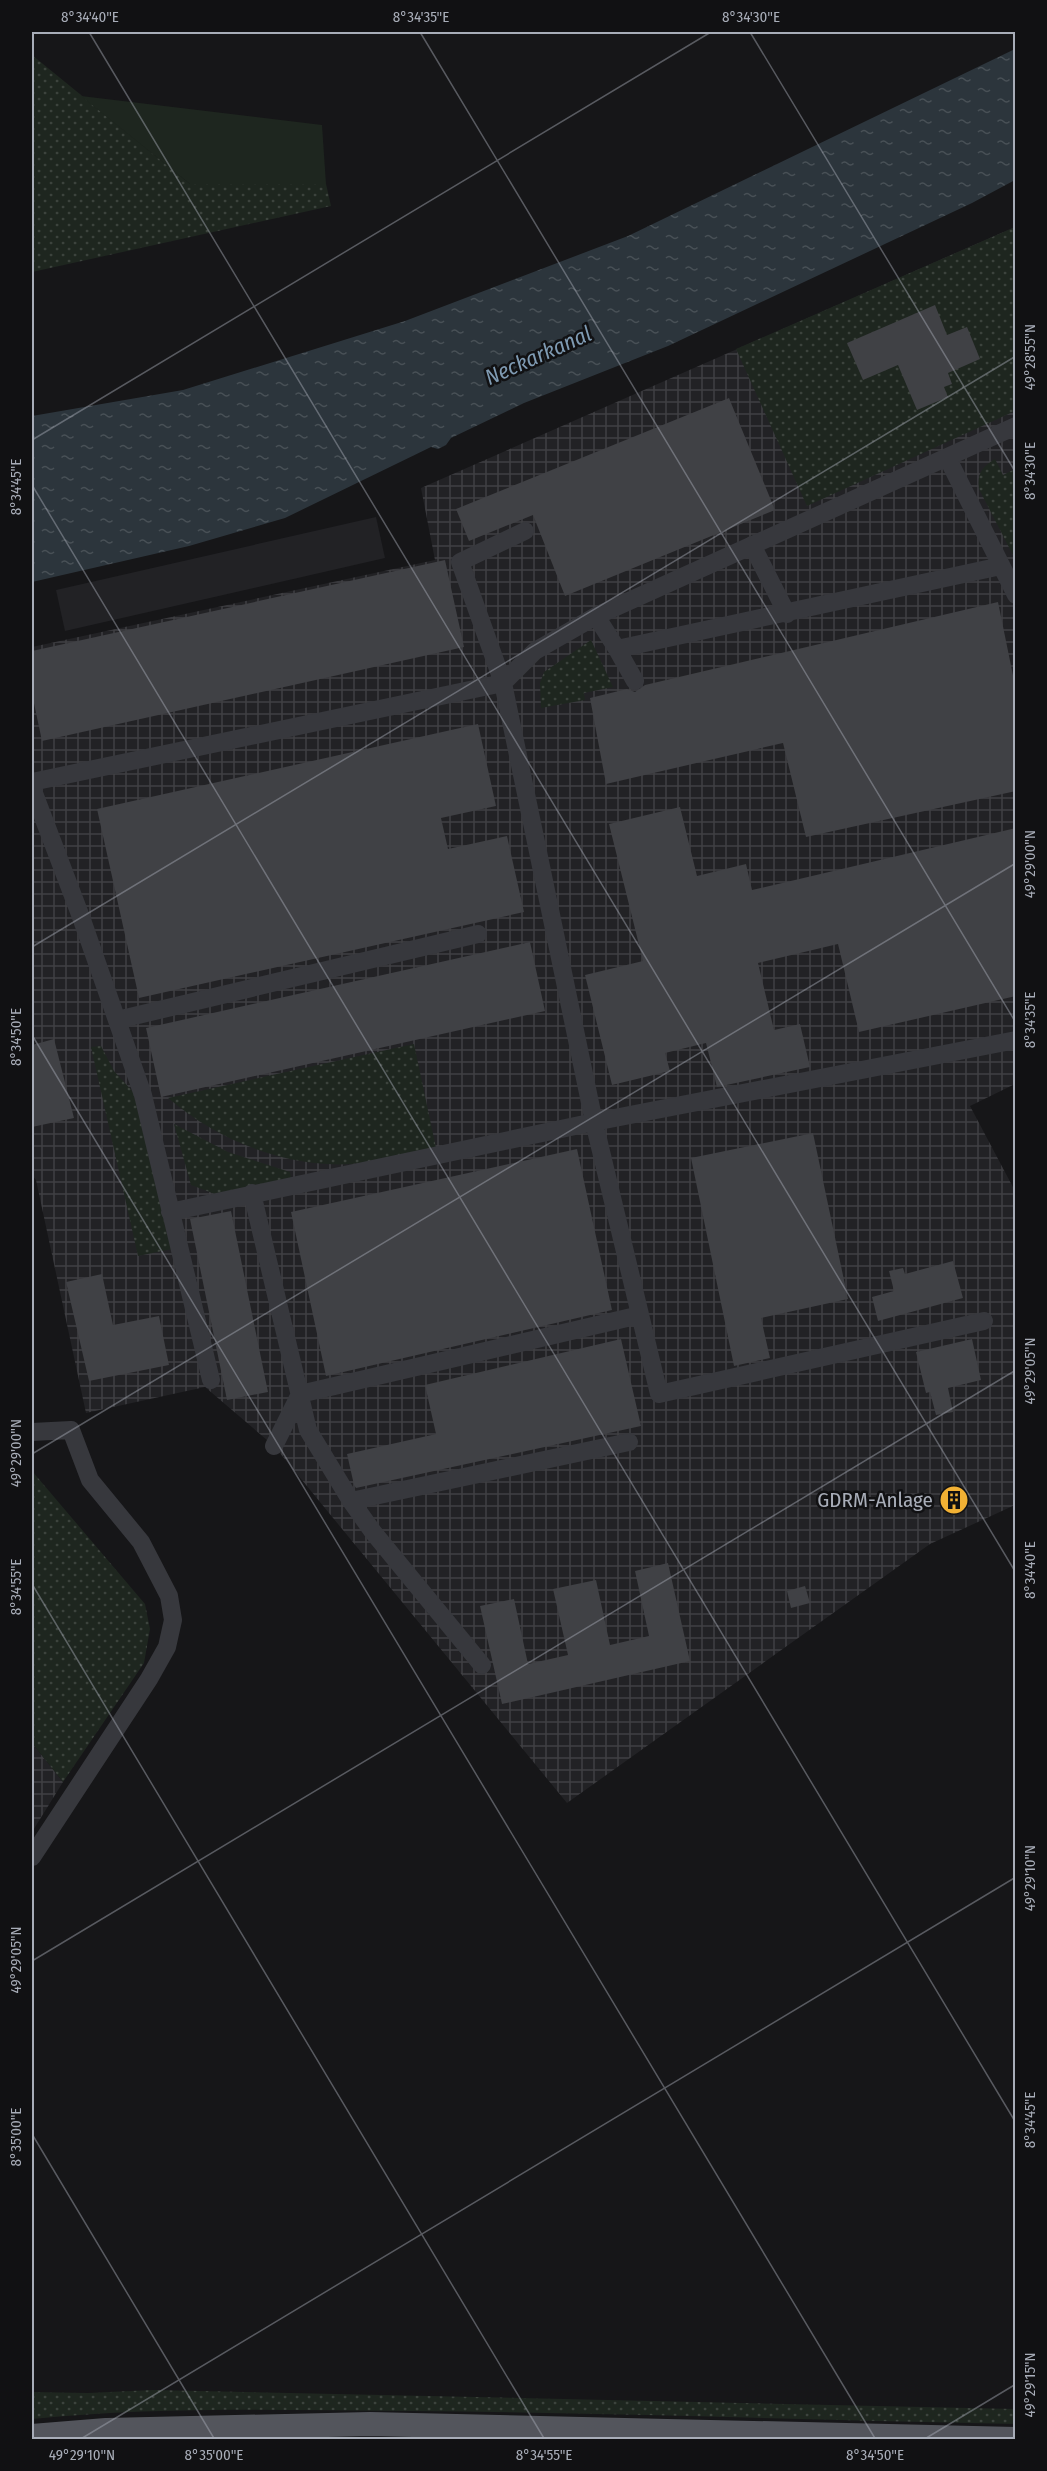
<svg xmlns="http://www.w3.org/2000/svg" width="1047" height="2471" font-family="'Fira Sans Condensed',sans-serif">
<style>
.built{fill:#222225}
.industrial{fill:url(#industrial-grid)}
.grass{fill:url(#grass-dots)}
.garden{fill:#1e261f}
.water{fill:url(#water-ripples)}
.building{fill:#404145}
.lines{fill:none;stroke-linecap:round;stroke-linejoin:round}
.minor{stroke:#37383d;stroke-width:18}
.major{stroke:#53555c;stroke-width:24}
.ticks{fill:none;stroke:#a8adb8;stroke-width:1.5;stroke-opacity:0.45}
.labels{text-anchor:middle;stroke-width:5;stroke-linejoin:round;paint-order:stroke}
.poi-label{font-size:21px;fill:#a8adb8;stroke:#111113;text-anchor:end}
.water-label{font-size:22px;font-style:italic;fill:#7f9bb3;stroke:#111113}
.neatline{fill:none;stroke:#a8adb8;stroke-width:2}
.ticks-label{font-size:15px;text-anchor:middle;fill:#a8adb8}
</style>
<defs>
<pattern id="industrial-grid" width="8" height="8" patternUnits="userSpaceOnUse" patternTransform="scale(1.5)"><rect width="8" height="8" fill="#222225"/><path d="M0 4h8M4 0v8" fill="none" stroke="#3f3f43"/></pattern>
<pattern id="grass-dots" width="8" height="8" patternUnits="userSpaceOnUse" patternTransform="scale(1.5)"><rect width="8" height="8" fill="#1e261f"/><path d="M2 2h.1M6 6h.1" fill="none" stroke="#3c433d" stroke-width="1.8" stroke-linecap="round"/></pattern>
<pattern id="water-ripples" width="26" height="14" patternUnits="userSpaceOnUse" patternTransform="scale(1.5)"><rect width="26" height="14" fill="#2c353c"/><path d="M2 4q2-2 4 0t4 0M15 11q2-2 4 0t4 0" fill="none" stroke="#485056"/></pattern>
</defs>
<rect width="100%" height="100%" fill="#161618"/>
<path class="built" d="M376,517L385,558L65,631L56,590Z"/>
<path class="industrial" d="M1015,227V1084L970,1106L1015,1191V1505L930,1544L567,1803L274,1446L205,1387L86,1413L36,1180L32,1175V647L435,560L421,488Z
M32,1743L63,1782L32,1832Z"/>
<path class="grass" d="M32,55L190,184H326L331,206L32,272Z
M1015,227V411L807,506L736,349Z
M995,459L1003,475L1015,469V559L979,489C977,473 982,467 995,459Z
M591,640L613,687L584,693L585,700L541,708L540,683L544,672Z
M414,1044L436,1148C402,1155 363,1167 327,1164C268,1160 213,1136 168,1098Z
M101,1046L114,1071L134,1093L172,1249L138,1256L91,1047Z
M174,1124L228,1152L290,1172L291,1179L215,1194L191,1185Z
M32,1471L145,1604L150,1629L144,1663L63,1782L32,1743Z
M153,2390L1015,2409L1016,2424C814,2420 613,2413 412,2411C286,2410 158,2406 32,2419V2392L88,2393Z"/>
<path class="garden" d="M81,96L322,125L326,184H190Z"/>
<path class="water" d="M1015,49V180L972,203L668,346L524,403L451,438L446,445L438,449L431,447L285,518L189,546L32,582V416L183,390L405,321L628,236Z"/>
<path class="building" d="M935,305L947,335L967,327L980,359L948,373L952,384L944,387L948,397L917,410L898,365L863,380L847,343Z
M729,398L775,510L565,596L533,515L469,541L456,509Z
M445,560L464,647L42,741L32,694V651Z
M998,602L1016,690V791L806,837L783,743L606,784L590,698L627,689L635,692L645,685Z
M478,724L496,806L441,818L448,849L507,836L524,912L139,998L97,809Z
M680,807L697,876L746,864L752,890L1016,828V996L859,1032L838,944L758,963L774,1030L800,1024L810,1067L717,1087L706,1043L665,1053L670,1071L612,1085L585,975L643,961L609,824Z
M530,942L545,1011L161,1097L146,1028Z
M54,1039L74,1118L32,1127V1045Z
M813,1133L848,1299L761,1318L770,1358L734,1366L691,1158Z
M577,1149L612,1310L326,1376L291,1212Z
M231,1211L268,1392L227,1400L190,1219Z
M953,1261L963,1298L878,1321L872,1297L894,1291L889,1271L903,1268L905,1274Z
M102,1274L113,1325L159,1316L169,1365L89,1381L66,1282Z
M621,1339L641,1426L356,1488L354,1485L347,1454L436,1434L425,1385Z
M972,1339L981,1380L948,1388L953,1412L936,1415L930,1392L926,1393L916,1352Z
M668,1563L690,1661L502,1704L480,1606L514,1599L528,1664L568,1655L553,1589L596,1580L610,1645L649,1636L635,1571Z
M805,1586L810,1603L791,1608L787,1591Z"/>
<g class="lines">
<path class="minor" d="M947,457L1016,595
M525,531L460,562L503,683L594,1122L659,1394L984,1321
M752,545L787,614
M596,616L617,649L1001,566
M617,649L635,681
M32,782L503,683L535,651L596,616L1016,426
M32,788L81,917L143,1095L211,1380
M117,1020L478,934
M252,1193L308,1430L351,1501L629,1442
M170,1212L594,1122L1016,1040
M300,1394L640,1315
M32,1432L71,1430L90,1480L141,1542L169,1596L173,1620L167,1647L149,1679L32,1857
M274,1446L300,1394
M351,1501L373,1532L482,1665"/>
<path class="major" d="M32,2436L106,2430L370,2424L1016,2439"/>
</g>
<path class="ticks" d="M89,32L1016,1573M420,32L1016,1023M750,32L1016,473M32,440L711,32M32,485L1016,2123M32,947L1016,356M32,1035L876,2440M32,1454L1016,863M32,1584L545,2440M32,1961L1016,1370M32,2134L215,2440M79,2440L1016,1877M923,2440L1016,2384"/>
<defs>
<g id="building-disc" transform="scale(1.5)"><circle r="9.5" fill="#f2b134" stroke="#111113"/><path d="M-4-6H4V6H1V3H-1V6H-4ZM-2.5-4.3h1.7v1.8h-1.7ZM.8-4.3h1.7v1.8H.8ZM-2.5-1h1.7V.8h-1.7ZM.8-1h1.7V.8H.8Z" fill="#111"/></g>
</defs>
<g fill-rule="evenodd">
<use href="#building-disc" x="954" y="1500"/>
</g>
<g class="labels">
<g class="poi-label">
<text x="933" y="1507">GDRM-Anlage</text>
</g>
<g class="water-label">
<text transform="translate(538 355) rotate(-24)" y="8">Neckarkanal</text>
</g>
</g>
<rect width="1047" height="2471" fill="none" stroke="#111113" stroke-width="66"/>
<rect x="33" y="33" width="981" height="2405" class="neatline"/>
<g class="ticks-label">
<text x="90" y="22">8°34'40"E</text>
<text x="421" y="22">8°34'35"E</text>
<text x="751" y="22">8°34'30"E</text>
<text transform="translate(1030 357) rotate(-90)" y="5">49°28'55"N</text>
<text transform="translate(1030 471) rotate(-90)" y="5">8°34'30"E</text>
<text transform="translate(16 487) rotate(-90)" y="5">8°34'45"E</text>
<text transform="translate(1030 864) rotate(-90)" y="5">49°29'00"N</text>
<text transform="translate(1030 1020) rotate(-90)" y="5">8°34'35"E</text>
<text transform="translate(16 1037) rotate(-90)" y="5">8°34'50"E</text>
<text transform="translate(1030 1371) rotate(-90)" y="5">49°29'05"N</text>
<text transform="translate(16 1453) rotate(-90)" y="5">49°29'00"N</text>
<text transform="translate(1030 1570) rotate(-90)" y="5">8°34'40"E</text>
<text transform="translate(16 1587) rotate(-90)" y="5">8°34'55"E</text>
<text transform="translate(1030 1878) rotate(-90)" y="5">49°29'10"N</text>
<text transform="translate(16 1960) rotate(-90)" y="5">49°29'05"N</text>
<text transform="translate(1030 2120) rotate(-90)" y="5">8°34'45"E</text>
<text transform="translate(16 2137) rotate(-90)" y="5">8°35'00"E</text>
<text transform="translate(1030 2385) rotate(-90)" y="5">49°29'15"N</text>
<text x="82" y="2460">49°29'10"N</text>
<text x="214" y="2460">8°35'00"E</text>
<text x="544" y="2460">8°34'55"E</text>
<text x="875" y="2460">8°34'50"E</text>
</g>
</svg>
